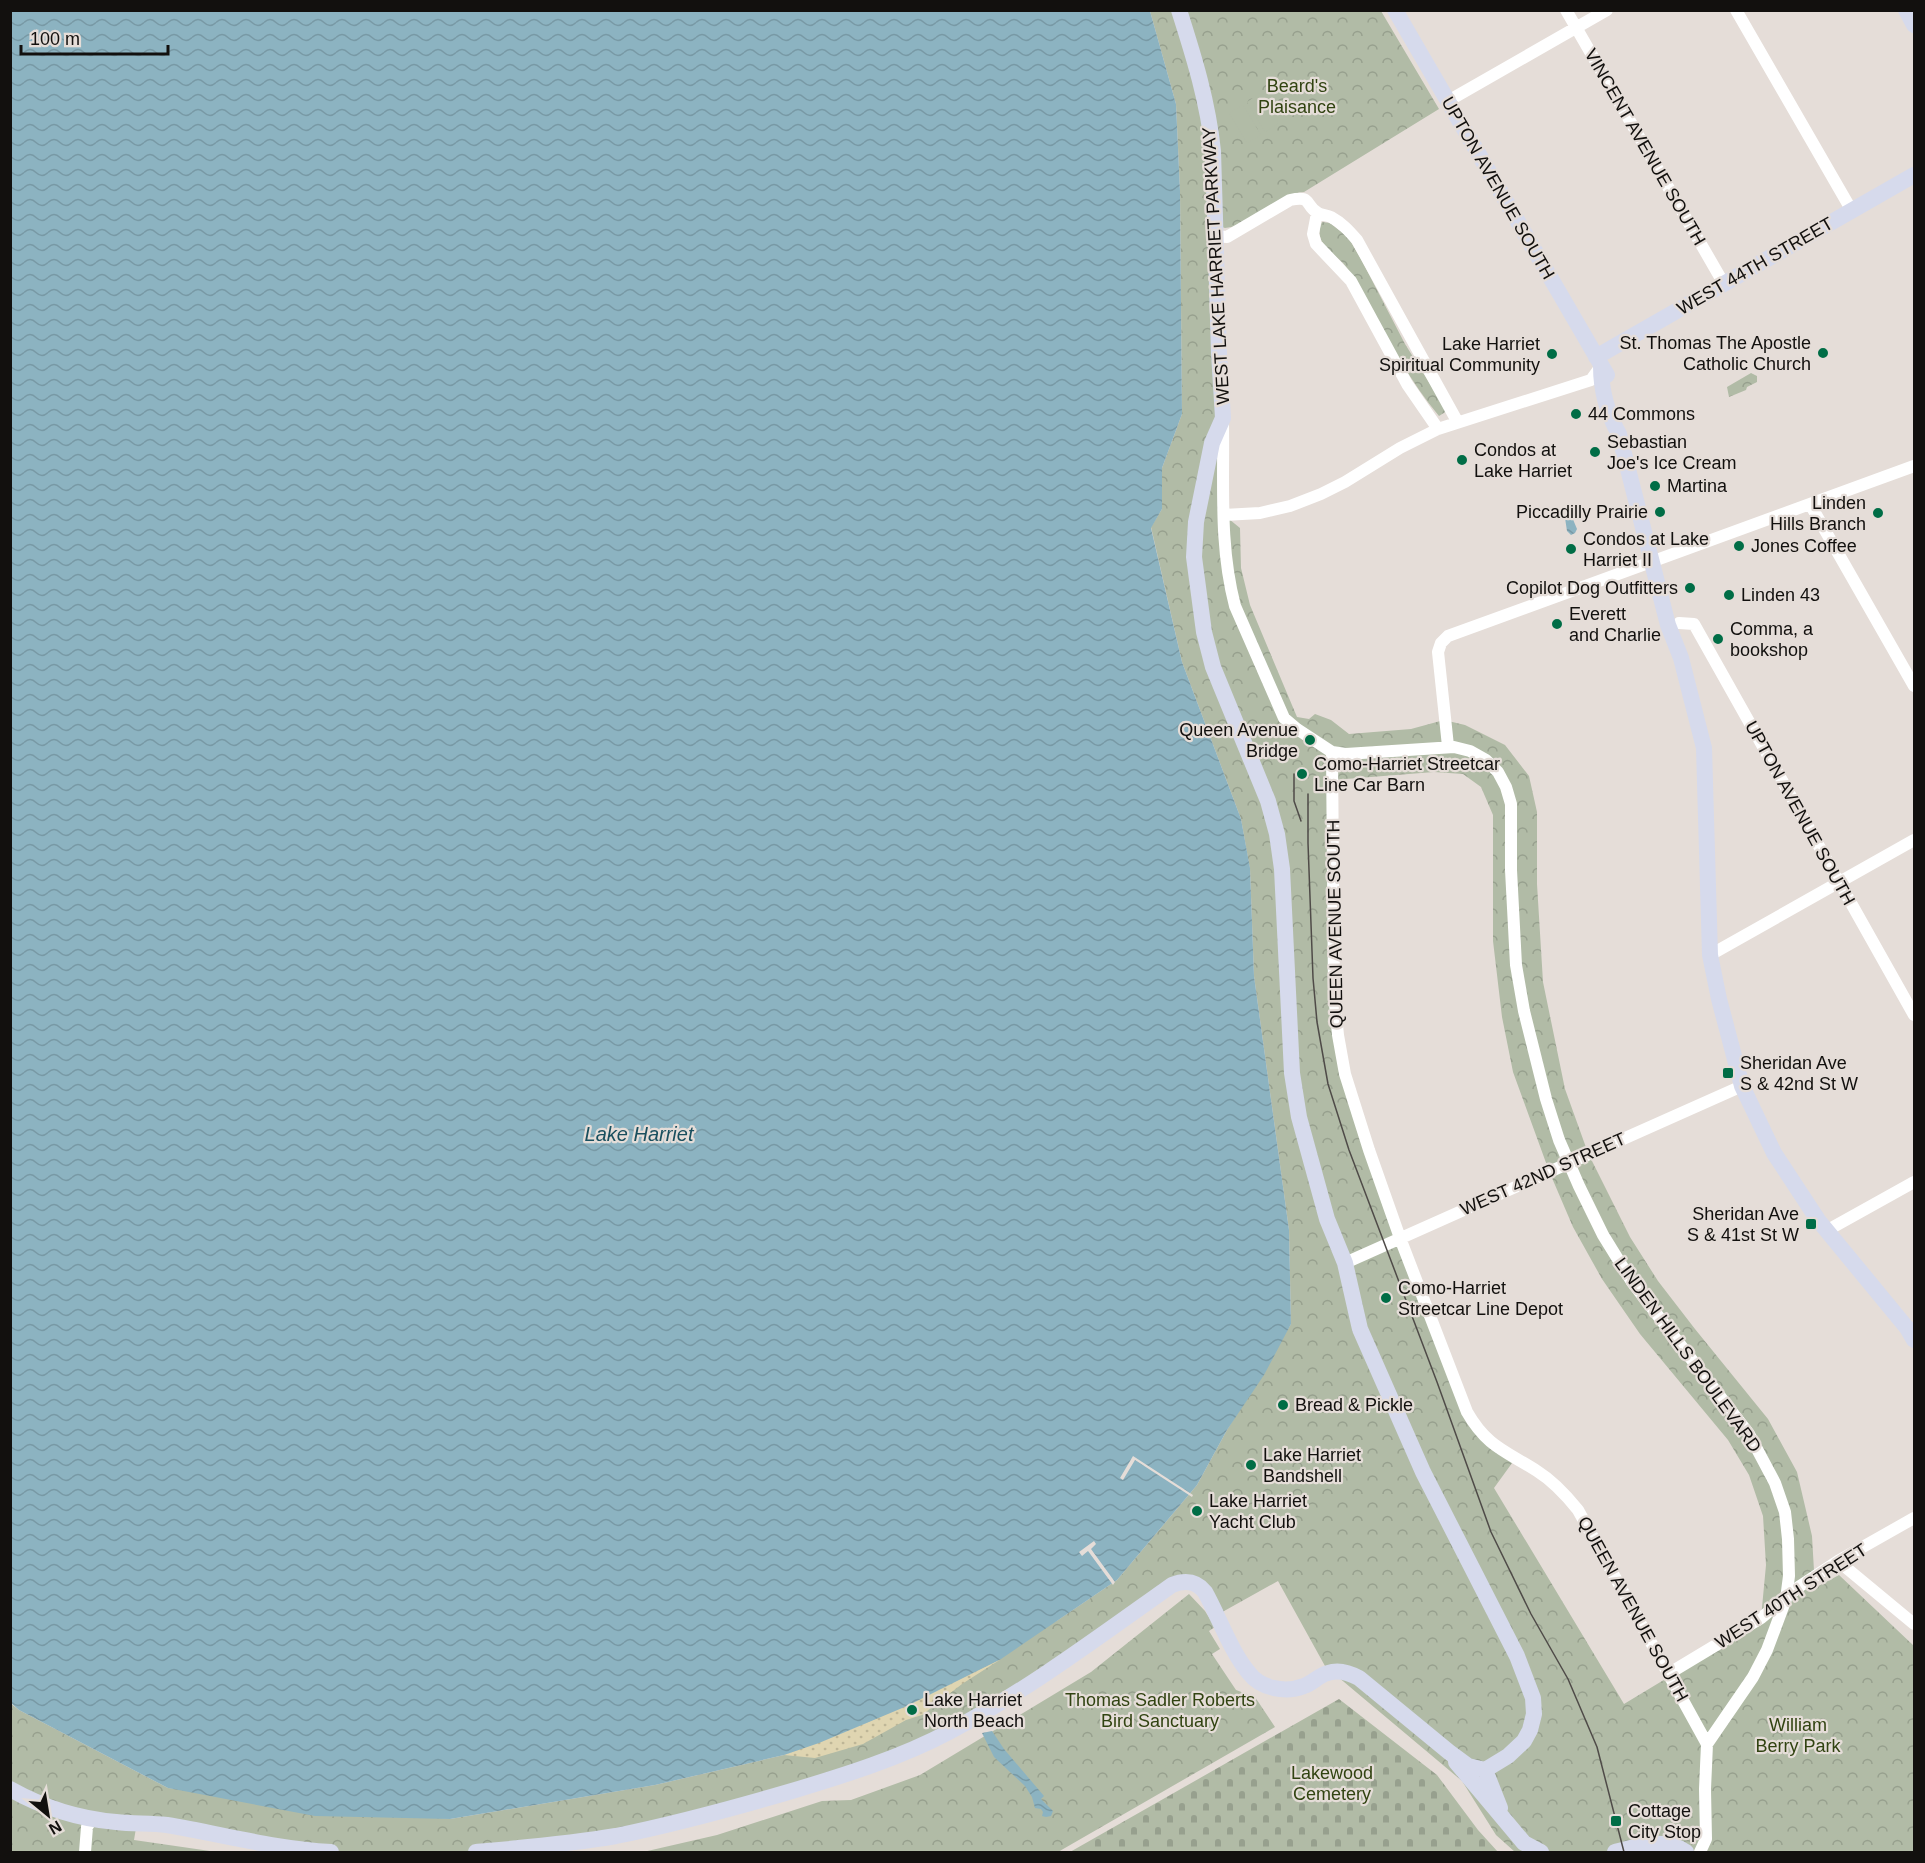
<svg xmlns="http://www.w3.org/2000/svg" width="1925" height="1863" font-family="Arial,sans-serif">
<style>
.forest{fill:url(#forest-crowns);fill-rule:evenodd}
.sand{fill:url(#sand-dots)}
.cemetery{fill:url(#cemetery-stones)}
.garden{fill:#b1bba6}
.water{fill:url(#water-waves)}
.pier{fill:#e5ddd8}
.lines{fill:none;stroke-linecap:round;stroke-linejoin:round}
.street{stroke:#fff;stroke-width:12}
.secondary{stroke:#d6daec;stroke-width:16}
.tram{stroke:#4f4b48;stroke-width:1.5}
.poi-dot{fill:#006d46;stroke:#e5ddd8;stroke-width:2}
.labels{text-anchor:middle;stroke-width:4.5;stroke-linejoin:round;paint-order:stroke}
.park-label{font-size:18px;fill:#314311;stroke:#e5ddd8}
.street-label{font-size:18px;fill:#12100e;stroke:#e5ddd8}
.poi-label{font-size:18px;fill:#12100e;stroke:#e5ddd8;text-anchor:start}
.water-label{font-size:20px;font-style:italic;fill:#194f5e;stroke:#e5ddd8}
</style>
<defs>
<pattern id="forest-crowns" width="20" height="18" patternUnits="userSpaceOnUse" patternTransform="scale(1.5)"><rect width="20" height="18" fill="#b1bba6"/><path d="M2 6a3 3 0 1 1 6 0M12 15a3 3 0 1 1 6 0" fill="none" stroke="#97a08e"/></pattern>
<pattern id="sand-dots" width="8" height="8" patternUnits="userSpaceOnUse" patternTransform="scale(1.5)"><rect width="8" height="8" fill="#dfd5b1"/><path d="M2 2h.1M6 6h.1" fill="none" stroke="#beb697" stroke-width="1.8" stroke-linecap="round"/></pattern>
<pattern id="cemetery-stones" width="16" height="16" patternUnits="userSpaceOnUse" patternTransform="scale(1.5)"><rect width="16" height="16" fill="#b1bba6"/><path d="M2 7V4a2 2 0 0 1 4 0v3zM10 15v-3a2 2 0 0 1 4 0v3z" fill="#97a08e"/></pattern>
<pattern id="water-waves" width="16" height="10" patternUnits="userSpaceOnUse" patternTransform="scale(1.5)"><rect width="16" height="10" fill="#8cb3c1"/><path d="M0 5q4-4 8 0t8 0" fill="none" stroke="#7899a5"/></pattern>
</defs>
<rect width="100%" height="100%" fill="#e5ddd8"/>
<path class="forest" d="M1150,11H1179L1205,96L1224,515L1240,528L1241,568L1250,605L1297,717L1309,719L1315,714L1331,720L1349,734L1411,729L1444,720L1465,725L1505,745L1529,776L1537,812V884L1543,982L1565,1089L1588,1153L1630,1237L1658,1281L1695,1329L1768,1419L1797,1472L1812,1536L1815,1588L1839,1575L1914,1646V1852H1515L1496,1835L1462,1781L1325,1666L1278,1581L1217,1615L1188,1582L949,1733L726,1810L476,1852H328L115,1822L11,1789L10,1703L19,1710L168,1788L450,1819L655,1785L784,1755L819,1743L855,1729L1058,1620L1117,1580L1197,1485L1227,1430L1291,1324L1289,1230L1254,976L1250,869L1241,819L1182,662L1151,527L1162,509V468L1182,414L1180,191L1176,104ZM1434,772L1463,774L1481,787L1493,815V941L1502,1017L1513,1072L1549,1171L1573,1227L1602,1279L1640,1334L1728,1440L1749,1475L1763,1516L1766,1565L1761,1618L1763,1620L1624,1704L1494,1488L1515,1459L1467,1412L1345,1074L1333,955V780Z
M1184,11H1381L1439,109L1304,192C1274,194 1254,225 1225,228L1222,227Z
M1322,222L1330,223L1348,237L1361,259L1405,344L1447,411L1439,416C1411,383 1391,344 1369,307C1361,293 1354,276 1343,263C1331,251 1313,243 1322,222Z
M1751,373L1757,376V382L1747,387L1746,390L1729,397L1727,387Z
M1189,1594L1205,1611L1215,1627L1209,1631L1220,1649L1212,1654L1236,1690L1255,1697L1275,1727L1058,1852H643L717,1835L822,1801L851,1800L920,1775L1091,1672Z
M10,1798L136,1828L134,1840L217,1852H11Z"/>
<path class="sand" d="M1001,1659L962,1684L922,1715L906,1720L863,1744L815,1758L784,1755C859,1729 930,1694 1001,1659Z"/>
<path class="cemetery" d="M1339,1699L1437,1775L1478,1830L1498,1852H1070Z"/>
<path class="garden" d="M1260,93L1279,123L1265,132L1247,102Z
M1243,105L1261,135L1247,143L1229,113Z"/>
<path class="water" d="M10,11H1150L1176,104L1180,191L1182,414L1162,468V509L1151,528L1182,662L1241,819L1250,868L1254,976L1289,1230L1291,1324L1264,1375L1227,1430L1197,1485L1117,1580L1001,1659L907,1706L819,1743L784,1755L655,1785L450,1819L315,1816L168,1788L19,1710L11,1703Z
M1572,517L1577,529L1575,533L1571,535L1567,531L1565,518Z
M992,1731L1004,1749L1044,1796L1041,1799L1053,1811L1051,1816L1046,1817L1042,1816L1043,1812L1041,1809L1035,1808L1032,1797L1025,1786L994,1757L982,1733Z"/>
<path class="pier" d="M1133,1456L1193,1495L1192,1497L1135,1460L1123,1480L1120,1478Z
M1094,1541L1096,1544L1091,1549L1115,1582L1113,1585L1088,1551L1082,1556L1079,1552Z"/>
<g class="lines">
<path class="street" d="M1566,10L1724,284
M1736,10L1852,211
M1448,101L1607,10
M1317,213L1313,234L1316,244L1351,281L1407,384L1438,429
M1214,236L1227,237L1290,200C1313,195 1304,205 1318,213C1321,215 1327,215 1331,217C1342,223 1349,231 1357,240L1457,421
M1223,423C1224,485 1219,545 1235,606L1284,718L1297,729L1332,752L1346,754L1454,747L1470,751L1486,760L1498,772L1506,787L1511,804V870L1516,965L1524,1011L1546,1099L1559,1140L1579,1186L1603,1235L1632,1282L1749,1434L1775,1483L1785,1512L1788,1539L1789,1576L1786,1599L1767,1650L1753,1677L1707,1744L1705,1789L1706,1839L1700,1852
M1810,504L1914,686
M1224,515L1260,513L1290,506L1321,494L1345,482L1400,448L1438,429L1591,380L1601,366
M1679,623L1694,624L1914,1015
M1448,746L1438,652L1441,643L1448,636L1914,466
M1332,752L1334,994L1338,1035L1345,1074L1369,1150L1400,1238L1467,1412C1487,1447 1506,1451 1537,1471C1553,1481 1566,1495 1578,1510L1707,1744
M1710,955L1914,840
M1826,1231L1914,1182
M1345,1263L1742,1086
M1838,1561L1914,1624
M1668,1674L1761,1618L1800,1586L1838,1561L1914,1518
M85,1852L87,1827L92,1819"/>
<path class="secondary" d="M1179,10C1194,57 1208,102 1213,151L1219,353L1223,418L1212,443L1196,522L1194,557L1204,632L1213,667L1268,801L1277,834L1282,869L1292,1073L1299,1117L1327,1219L1345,1263L1360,1329L1423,1472L1517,1656L1533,1698L1534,1714L1530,1730L1524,1741L1508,1756L1485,1770
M1395,10L1607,375
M1906,10L1914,25
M1596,357L1914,175
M1601,366C1601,390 1607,413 1619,434L1668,625L1681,658L1704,748L1710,955L1719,999L1742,1086L1774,1153L1818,1220L1907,1328L1914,1340
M1456,1762L1524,1843L1541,1852
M1485,1770L1500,1808
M10,1789C42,1807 80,1819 116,1822C133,1824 150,1823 167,1825C221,1834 275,1849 331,1852
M476,1852C522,1848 570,1844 616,1836C675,1824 734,1808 792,1791C845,1775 900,1758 949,1732C1028,1690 1100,1636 1172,1585C1185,1580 1196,1581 1205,1592C1219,1617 1231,1652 1249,1673C1261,1689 1286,1693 1304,1686C1313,1683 1319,1675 1328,1673C1339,1669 1350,1673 1359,1678L1449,1752L1468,1766L1485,1770
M1615,1852C1637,1846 1665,1837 1686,1852"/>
<path class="tram" d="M1294,774V801L1301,821
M1308,794V843L1313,978L1317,1022L1328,1084L1349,1150L1437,1382L1491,1532L1531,1614L1568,1679L1597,1747L1624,1852"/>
</g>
<g class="poi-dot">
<circle cx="1823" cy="353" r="6"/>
<circle cx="1552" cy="354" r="6"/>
<circle cx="1576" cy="414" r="6"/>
<circle cx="1595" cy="452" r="6"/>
<circle cx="1462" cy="460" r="6"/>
<circle cx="1655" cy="486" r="6"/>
<circle cx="1660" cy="512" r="6"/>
<circle cx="1878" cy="513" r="6"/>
<circle cx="1739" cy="546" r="6"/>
<circle cx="1571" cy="549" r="6"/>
<circle cx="1690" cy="588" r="6"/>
<circle cx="1729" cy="595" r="6"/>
<circle cx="1557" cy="624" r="6"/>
<circle cx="1718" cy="639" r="6"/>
<circle cx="1310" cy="740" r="6"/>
<circle cx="1302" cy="774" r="6"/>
<rect x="1722" y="1067" width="12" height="12" rx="3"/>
<rect x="1805" y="1218" width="12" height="12" rx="3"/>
<circle cx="1386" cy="1298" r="6"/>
<circle cx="1283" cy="1405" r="6"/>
<circle cx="1251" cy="1465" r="6"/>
<circle cx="1197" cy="1511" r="6"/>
<circle cx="912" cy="1710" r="6"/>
<rect x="1610" y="1815" width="12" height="12" rx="3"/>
</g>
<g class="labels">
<g class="park-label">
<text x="1297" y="92">Beard's<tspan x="1297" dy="21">Plaisance</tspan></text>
<text x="1160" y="1706">Thomas Sadler Roberts<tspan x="1160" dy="21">Bird Sanctuary</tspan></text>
<text x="1798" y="1731">William<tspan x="1798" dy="21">Berry Park</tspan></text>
<text x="1332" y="1779">Lakewood<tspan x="1332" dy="21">Cemetery</tspan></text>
</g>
<g class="street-label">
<text transform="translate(1645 147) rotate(60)" y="6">VINCENT AVENUE SOUTH</text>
<text transform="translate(1498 188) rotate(60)" y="6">UPTON AVENUE SOUTH</text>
<text transform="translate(1216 266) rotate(-93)" y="6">WEST LAKE HARRIET PARKWAY</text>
<text transform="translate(1755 266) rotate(-30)" y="6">WEST 44TH STREET</text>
<text transform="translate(1800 813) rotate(61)" y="6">UPTON AVENUE SOUTH</text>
<text transform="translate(1335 924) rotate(-91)" y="6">QUEEN AVENUE SOUTH</text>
<text transform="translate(1543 1174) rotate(-24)" y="6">WEST 42ND STREET</text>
<text transform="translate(1688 1355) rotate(54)" y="6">LINDEN HILLS BOULEVARD</text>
<text transform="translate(1791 1596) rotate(-33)" y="6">WEST 40TH STREET</text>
<text transform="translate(1633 1609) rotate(61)" y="6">QUEEN AVENUE SOUTH</text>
</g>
<g class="poi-label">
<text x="1811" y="349" text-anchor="end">St. Thomas The Apostle<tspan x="1811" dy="21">Catholic Church</tspan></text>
<text x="1540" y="350" text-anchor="end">Lake Harriet<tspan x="1540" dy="21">Spiritual Community</tspan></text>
<text x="1588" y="420">44 Commons</text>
<text x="1607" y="448">Sebastian<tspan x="1607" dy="21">Joe's Ice Cream</tspan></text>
<text x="1474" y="456">Condos at<tspan x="1474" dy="21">Lake Harriet</tspan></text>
<text x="1667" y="492">Martina</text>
<text x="1866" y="509" text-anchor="end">Linden<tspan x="1866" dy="21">Hills Branch</tspan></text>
<text x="1648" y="518" text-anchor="end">Piccadilly Prairie</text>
<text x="1583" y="545">Condos at Lake<tspan x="1583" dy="21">Harriet II</tspan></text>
<text x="1751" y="552">Jones Coffee</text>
<text x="1678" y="594" text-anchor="end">Copilot Dog Outfitters</text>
<text x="1741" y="601">Linden 43</text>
<text x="1569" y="620">Everett<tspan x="1569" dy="21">and Charlie</tspan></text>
<text x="1730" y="635">Comma, a<tspan x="1730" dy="21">bookshop</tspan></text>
<text x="1298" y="736" text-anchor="end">Queen Avenue<tspan x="1298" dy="21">Bridge</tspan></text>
<text x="1314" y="770">Como-Harriet Streetcar<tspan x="1314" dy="21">Line Car Barn</tspan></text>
<text x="1740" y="1069">Sheridan Ave<tspan x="1740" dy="21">S &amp; 42nd St W</tspan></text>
<text x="1799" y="1220" text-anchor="end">Sheridan Ave<tspan x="1799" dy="21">S &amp; 41st St W</tspan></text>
<text x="1398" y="1294">Como-Harriet<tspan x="1398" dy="21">Streetcar Line Depot</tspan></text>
<text x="1295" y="1411">Bread &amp; Pickle</text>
<text x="1263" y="1461">Lake Harriet<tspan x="1263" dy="21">Bandshell</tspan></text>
<text x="1209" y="1507">Lake Harriet<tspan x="1209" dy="21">Yacht Club</tspan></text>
<text x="924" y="1706">Lake Harriet<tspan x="924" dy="21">North Beach</tspan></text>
<text x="1628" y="1817">Cottage<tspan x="1628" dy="21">City Stop</tspan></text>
</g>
<g class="water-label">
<text x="639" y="1141">Lake Harriet</text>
</g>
</g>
<rect width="1925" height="1863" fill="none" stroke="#12100e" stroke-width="24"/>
<g transform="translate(48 1815) rotate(150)" stroke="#e5ddd8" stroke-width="4.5" paint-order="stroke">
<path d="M0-4.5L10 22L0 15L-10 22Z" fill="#12100e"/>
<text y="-9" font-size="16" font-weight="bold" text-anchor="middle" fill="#12100e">N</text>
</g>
<path d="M21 45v9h147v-9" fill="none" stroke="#12100e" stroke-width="3"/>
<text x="30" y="45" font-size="18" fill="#12100e" stroke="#e5ddd8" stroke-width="4.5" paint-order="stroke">100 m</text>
</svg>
